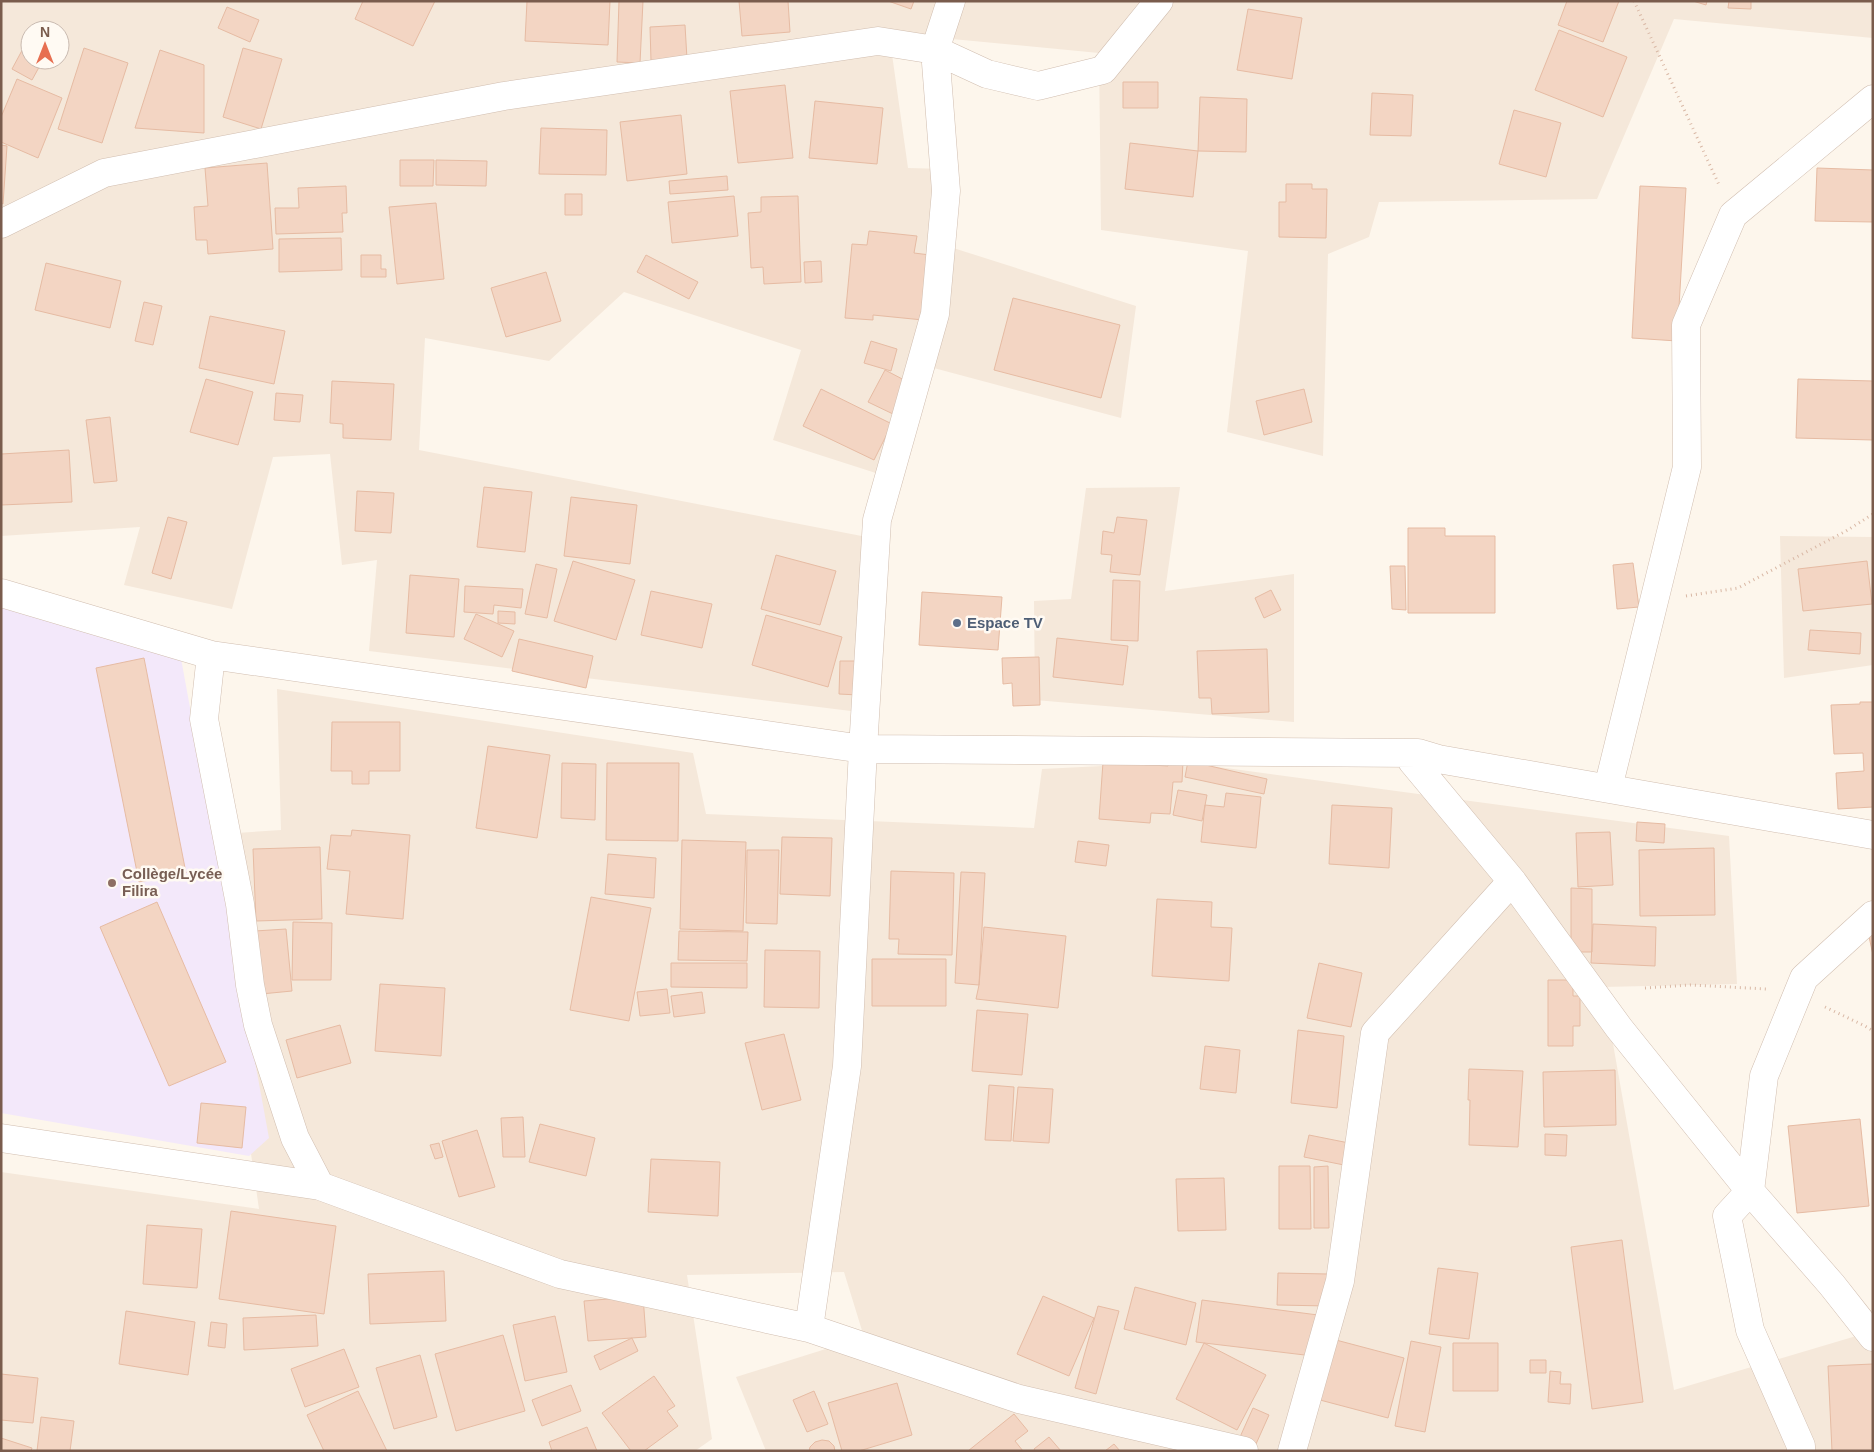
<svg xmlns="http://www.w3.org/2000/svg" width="1874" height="1452" font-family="Helvetica,sans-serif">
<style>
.residential{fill:#f5e8da;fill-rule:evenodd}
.education{fill:#f3e8fa}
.building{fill:#f3d5c3;stroke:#e6bba3}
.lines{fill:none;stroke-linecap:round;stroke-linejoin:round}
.minor-casing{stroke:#d1beb0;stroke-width:29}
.path{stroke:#d9b8a5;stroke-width:3;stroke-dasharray:1 4;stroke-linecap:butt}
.minor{stroke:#fff;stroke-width:28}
.service-dot{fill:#5c6f8a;stroke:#fffaf3;stroke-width:2}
.education-dot{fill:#8d6e63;stroke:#fffaf3;stroke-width:2}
.labels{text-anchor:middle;stroke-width:5;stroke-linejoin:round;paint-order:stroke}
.service-label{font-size:15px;font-weight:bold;fill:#4e5e75;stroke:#fffaf3;text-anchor:start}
.education-label{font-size:15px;font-weight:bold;fill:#785e54;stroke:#fffaf3;text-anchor:start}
</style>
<rect width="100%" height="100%" fill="#fdf6ec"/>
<path class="residential" d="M1,1H1873V38L1674,19L1597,199L1379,202L1369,237L1328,254L1323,456L1227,432L1248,251L1101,230L1099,53L889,33L908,168L945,169L947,246L1136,306L1121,418L930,367L882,475L773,440L801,350L624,292L549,361L425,338L419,450L872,538L859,712L369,651L377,560L342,565L330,454L273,457L232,609L124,585L140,527L1,536ZM30,30H60V60H30Z
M1180,487L1165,591L1294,574V722L1035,700L1034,601L1071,599L1086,488Z
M1780,536L1873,537V665L1784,678Z
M277,689L693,753L706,814L1034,828L1042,769L1182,762L1729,836L1737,984L1603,987L1674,1390L1873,1331V1451H766L736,1377L864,1337L844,1272L687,1275L712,1439L695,1451H1V1172L259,1209L205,835L281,830Z"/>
<path class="education" d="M1,605L180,653L269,1138L249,1156L1,1113Z"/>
<path class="building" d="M363,1H435L413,46L355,19Z
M527,1H610L608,45L525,41Z
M619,1H643L640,63L617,62Z
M739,1H788L790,32L742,36Z
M888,1H914L911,9Z
M1567,1H1619L1603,42L1558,25Z
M1693,1H1707L1706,5Z
M1729,1H1751V9L1728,8Z
M227,7L259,20L250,42L218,28Z
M1248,9L1302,18L1292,79L1237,70Z
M685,25L687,59L651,61L650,27Z
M1559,30L1627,57L1603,117L1535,90Z
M26,43L30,45V60H43L32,80L12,69Z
M84,48L128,63L102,143L58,129Z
M243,48L282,59L261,129L223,117Z
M160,50L204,65V133L135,128Z
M17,79L62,98L38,158L1,142V117Z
M1123,82H1158V108H1123Z
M785,85L793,158L738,163L730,91Z
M1372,93L1413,95L1411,136L1370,135Z
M1200,97L1247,99L1246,152L1198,151Z
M815,101L883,108L877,164L809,158Z
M1514,110L1561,123L1546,177L1499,164Z
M681,115L687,174L627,181L620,122Z
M541,128L607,130L606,175L539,174Z
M1130,143L1198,151L1193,197L1125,189Z
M1,145L7,146L3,204L1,203Z
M400,160H434L433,186H400Z
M436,160L487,161L486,186L436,185Z
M267,163L273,249L208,254L207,240H196L194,207L208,206L205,168Z
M1817,168L1873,170V222L1815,221Z
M727,176L728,190L670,194L669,181Z
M1286,184H1312V189H1327L1326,238L1279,237V202H1286Z
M346,186L347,213H342L343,232L276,234L275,208H299L298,188Z
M1640,186L1686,188L1677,341L1632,338Z
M565,194H582V215H565Z
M734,196L738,236L672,243L668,202Z
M798,196L801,282L764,284L763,267L751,268L748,213L761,212V197Z
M436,203L444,279L397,284L389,207Z
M869,231L917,236L914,253L930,255L923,320L873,315V320L845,318L852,244L867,245Z
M341,238L342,270L279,272V239Z
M361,255H381V269H386V277H361Z
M646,255L698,282L689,299L637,272Z
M821,261L822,282L805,283L804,262Z
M46,263L121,281L110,328L35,310Z
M546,272L561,321L506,337L491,288Z
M1013,298L1120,325L1101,398L994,370Z
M144,302L162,306L153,345L135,341Z
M210,316L285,331L274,384L199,368Z
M871,341L897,349L891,371L864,363Z
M885,370L910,383L893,414L868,402Z
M206,379L253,392L238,445L190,432Z
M1798,379L1873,381V440L1796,438Z
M332,381L394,384L391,440L343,438V424L330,423Z
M821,389L892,424L874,460L803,426Z
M1304,389L1312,422L1264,435L1256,401Z
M276,393L303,395L300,422L274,420Z
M110,417L117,481L94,483L86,420Z
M69,450L72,502L1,505V454Z
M484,487L532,492L525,552L477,547Z
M357,491L394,493L391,533L355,531Z
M571,497L637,505L630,564L564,556Z
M168,517L187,522L171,579L152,573Z
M1117,517L1147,520L1140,575L1110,572L1112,555L1101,554L1103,531L1114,533Z
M1408,528H1445V536H1495V613H1408Z
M776,555L836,571L820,625L761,609Z
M573,561L635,580L616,640L554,621Z
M1867,561L1872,604L1803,611L1798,569Z
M1633,563L1639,607L1617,609L1613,565Z
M536,564L557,569L547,618L525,614Z
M1390,566H1405L1406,610L1392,609Z
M410,575L459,579L454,637L406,633Z
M1113,580L1140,581L1138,641L1111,640Z
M465,586L523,589L521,608L494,605L493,614L464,612Z
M1271,590L1281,610L1264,618L1255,598Z
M651,591L712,604L702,648L641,635Z
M922,592L1002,597L998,650L919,645Z
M498,611L515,612V624L498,623Z
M476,614L514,631L502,657L464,639Z
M766,615L842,637L828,687L752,665Z
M1810,630L1861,633L1860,654L1808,650Z
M1057,638L1128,646L1123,685L1053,677Z
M519,639L593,656L586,688L512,671Z
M1267,649L1269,712L1212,714L1211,698H1199L1197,651Z
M1039,657L1040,705L1013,706L1012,683L1003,684L1002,658Z
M144,658L186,873L139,882L96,668Z
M840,661H859L858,695L839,694Z
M1860,702H1873V807L1838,809L1836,773L1864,771L1863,753L1834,754L1831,705L1860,704Z
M332,722H400V771H369V784H352V771H331Z
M488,746L550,755L537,838L476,828Z
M1168,760L1183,761L1182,782H1173L1170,814L1151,813L1150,823L1099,819L1103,762L1168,766Z
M1188,761L1267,779L1264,794L1185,777Z
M562,763L596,764L595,820L561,818Z
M607,763H679L678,841L606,840Z
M1178,790L1207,795L1202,821L1173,815Z
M1226,793L1261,797L1256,848L1201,842L1205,805L1224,807Z
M1332,805L1392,808L1389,868L1329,864Z
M1637,822L1665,824L1664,843L1636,841Z
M352,830L410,835L403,919L346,914L350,871L327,869L331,835L351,836Z
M1610,832L1613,885L1578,887L1576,833Z
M782,837L832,838L830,896L780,894Z
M682,840L746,842L743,931L680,929Z
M1078,841L1109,845L1106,866L1075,862Z
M320,847L322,919L256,921L253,849Z
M1714,848L1715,915L1640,916L1639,850Z
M747,850H779L777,924L746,923Z
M608,854L656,858L654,898L605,894Z
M891,871L954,873L952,955L898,954L899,939H889Z
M961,872L985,873L979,985L955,983Z
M1571,888L1592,889V952H1571Z
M591,897L651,908L629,1021L570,1010Z
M1157,899L1212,902L1211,927L1232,928L1229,981L1152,976Z
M157,902L226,1062L169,1086L100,927Z
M293,922L332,923L331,980H292Z
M1593,924L1656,927L1655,966L1591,963Z
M984,927L1066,936L1058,1008L976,999L979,985Z
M286,929L292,991L261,994L255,931Z
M679,931L748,932L747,961L678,960Z
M1873,931V955L1868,932Z
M765,950L820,951L819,1008L764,1007Z
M872,959H946V1006H872Z
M671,963H747V988L671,987Z
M1319,963L1362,973L1351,1027L1307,1018Z
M1548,980H1573V996H1580V1026H1573V1046H1548Z
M380,984L445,988L441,1056L375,1051Z
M667,989L670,1013L640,1016L637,992Z
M702,992L705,1013L674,1017L671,996Z
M977,1010L1028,1014L1022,1075L972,1071Z
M340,1025L351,1063L297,1078L286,1040Z
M1298,1030L1344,1036L1337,1108L1291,1103Z
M784,1034L801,1100L762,1110L745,1043Z
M1205,1046L1240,1050L1236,1093L1200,1089Z
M1469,1069L1523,1071L1518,1147L1469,1145L1470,1100H1468Z
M1615,1070L1616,1125L1544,1127L1543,1072Z
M989,1085L1014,1087L1011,1141L985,1140Z
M1018,1087L1053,1089L1049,1143L1013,1141Z
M201,1103L246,1107L242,1148L197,1143Z
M523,1117L525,1157H503L501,1118Z
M1860,1119L1869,1206L1797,1213L1788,1126Z
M540,1124L595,1138L586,1176L529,1162Z
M477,1130L495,1187L459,1197L442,1141Z
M1545,1134L1567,1135L1566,1156L1545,1155Z
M1309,1135L1349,1143L1344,1165L1304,1157Z
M439,1143L443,1157L435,1159L430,1145Z
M651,1159L720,1162L718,1216L648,1212Z
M1279,1166H1310L1311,1229H1279Z
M1328,1166L1329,1228H1314V1167Z
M1224,1178L1226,1230L1178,1231L1176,1179Z
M231,1211L336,1226L324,1314L219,1299Z
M147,1225L202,1229L197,1288L143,1284Z
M1622,1240L1643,1402L1592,1409L1571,1247Z
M1438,1268L1478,1273L1469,1339L1429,1334Z
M444,1271L446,1321L370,1324L368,1274Z
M1278,1273L1328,1274V1306L1277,1305Z
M1135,1287L1196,1303L1186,1345L1124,1329Z
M643,1296L646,1337L588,1341L584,1301Z
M1043,1296L1094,1318L1069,1376L1017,1354Z
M1202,1300L1318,1315L1313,1356L1196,1342Z
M1098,1306L1119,1311L1096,1394L1075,1388Z
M126,1311L195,1322L188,1375L119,1364Z
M316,1315L318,1346L244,1350L243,1318Z
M555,1316L567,1372L525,1381L513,1325Z
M211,1322L227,1324L225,1348L208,1346Z
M503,1335L525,1411L456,1431L435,1354Z
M632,1338L638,1351L600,1370L594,1356Z
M1336,1340L1404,1358L1388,1418L1320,1400Z
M1411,1341L1441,1347L1425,1432L1395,1426Z
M1204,1343L1266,1375L1237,1430L1176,1399Z
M1453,1343H1498V1391H1453Z
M344,1349L359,1387L305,1407L291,1369Z
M420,1355L437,1417L394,1429L376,1368Z
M1530,1360H1546V1373H1530Z
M1873,1364V1451H1832L1828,1366Z
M1550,1371L1561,1372L1560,1384H1571L1570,1404L1548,1402Z
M1,1374L38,1378L33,1423L1,1420Z
M654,1376L675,1406L667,1411L678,1426L644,1451H631L602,1413Z
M897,1383L912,1435L859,1451H842L828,1403Z
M571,1385L581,1411L542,1426L532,1400Z
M358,1391L387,1451H324L307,1415Z
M814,1391L828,1424L807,1432L793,1400Z
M1253,1408L1269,1415L1256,1444L1240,1437Z
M1014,1414L1028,1431L1015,1441L1023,1451H968Z
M41,1417L74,1421L70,1451H37Z
M587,1427L597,1451H552L549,1442Z
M1049,1437L1061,1451H1035L1034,1449Z
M1,1438L32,1448L31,1451H1Z
M822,1440L829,1441L834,1446L835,1451H809L810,1447L815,1442Z
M1114,1444L1120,1451H1105Z"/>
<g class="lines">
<g class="minor-casing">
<path id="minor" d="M1,224L104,173L504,96L878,41L935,50L987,74L1038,86L1103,70L1159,1
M1,593L211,655L863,749L1418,753L1438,759L1873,835
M1410,754L1412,761L1512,881L1619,1028L1750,1191L1832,1285L1873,1337
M1608,788L1687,467L1686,325L1733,215L1873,99
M1,1138L320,1186L295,1138L258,1025L250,985L240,904L204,719L211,655
M320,1186L560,1274L809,1328L1019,1399L1244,1451
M809,1328L847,1066L863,749L877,520L935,314L946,191L935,50L951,1
M1292,1451L1340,1281L1375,1033L1512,881
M1801,1451V1446L1750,1330L1727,1216L1750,1191L1764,1076L1804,978L1873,915"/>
</g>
<path class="path" d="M1634,1L1720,187
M1686,596L1738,588L1846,531L1873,514
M1645,988L1690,985L1767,989
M1825,1007L1865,1026L1873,1031"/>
<use href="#minor" class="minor"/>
</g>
<circle class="service-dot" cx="957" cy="623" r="5"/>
<circle class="education-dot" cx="112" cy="883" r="5"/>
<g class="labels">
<g class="service-label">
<text x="967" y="628">Espace TV</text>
</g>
<g class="education-label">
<text x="122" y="879">Collège/Lycée<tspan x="122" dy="17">Filira</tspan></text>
</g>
</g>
<rect width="1874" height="1452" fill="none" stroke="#7a5c4d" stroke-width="5"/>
<g transform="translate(45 45)"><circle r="24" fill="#fffaf3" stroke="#cabbb1"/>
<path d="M0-4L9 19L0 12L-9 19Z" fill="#e76f51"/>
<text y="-8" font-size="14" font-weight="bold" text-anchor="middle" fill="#7a5c4d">N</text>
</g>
</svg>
